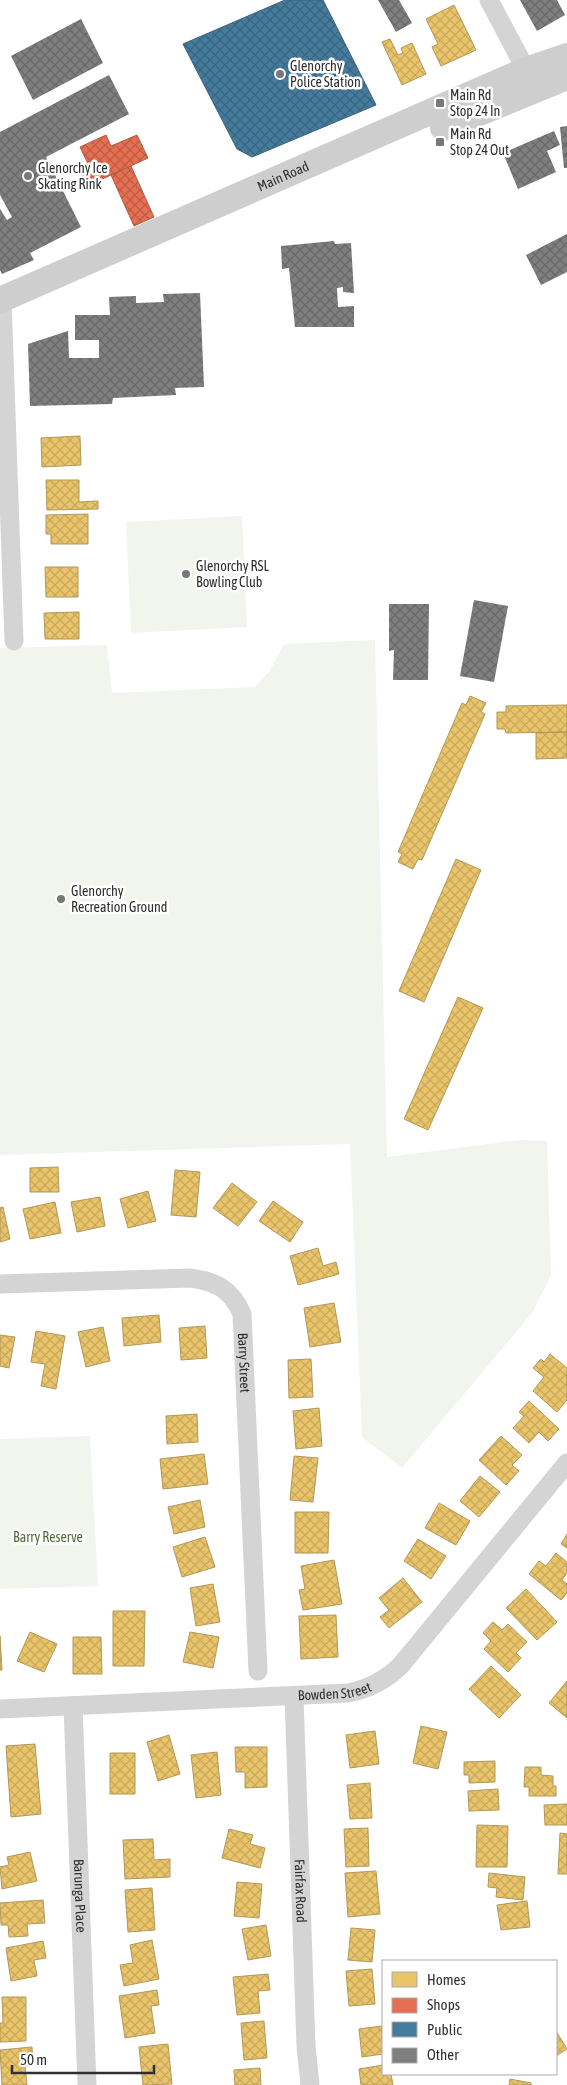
<svg xmlns="http://www.w3.org/2000/svg" width="567" height="2085" font-family="'Asap Condensed',sans-serif">
<style>
.green{fill:#f2f5ed}
.homes{fill:url(#homes-cross-hatch);stroke:#b29859}
.shops{fill:url(#shops-cross-hatch);stroke:#b05c47}
.public{fill:url(#public-cross-hatch);stroke:#3f647c}
.building{fill:url(#building-cross-hatch)}
.lines{fill:none;stroke-linecap:round;stroke-linejoin:round}
.street{stroke:#d4d4d4;stroke-width:19}
.secondary{stroke:#cecece;stroke-width:26}
.poi-dot{fill:#787878;stroke:#fff;stroke-width:2}
.labels{text-anchor:middle;stroke-width:5;stroke-linejoin:round;paint-order:stroke}
.poi-label{font-size:14px;fill:#303030;stroke:#fff;text-anchor:start}
.street-label{font-size:14px;fill:#303030;stroke:#fff}
.park-label{font-size:14px;fill:#556c3d;stroke:#fff}
</style>
<defs>
<pattern id="homes-cross-hatch" width="8" height="8" patternUnits="userSpaceOnUse" patternTransform="scale(1.25)"><rect width="8" height="8" fill="#e9c46a"/><path d="M0 0l8 8M0 8l8-8" fill="none" stroke="#c8a95c"/></pattern>
<pattern id="shops-cross-hatch" width="8" height="8" patternUnits="userSpaceOnUse" patternTransform="scale(1.25)"><rect width="8" height="8" fill="#e76f51"/><path d="M0 0l8 8M0 8l8-8" fill="none" stroke="#bc5c44"/></pattern>
<pattern id="public-cross-hatch" width="8" height="8" patternUnits="userSpaceOnUse" patternTransform="scale(1.25)"><rect width="8" height="8" fill="#457b9d"/><path d="M0 0l8 8M0 8l8-8" fill="none" stroke="#3a6580"/></pattern>
<pattern id="building-cross-hatch" width="8" height="8" patternUnits="userSpaceOnUse" patternTransform="scale(1.25)"><rect width="8" height="8" fill="#7f7f7f"/><path d="M0 0l8 8M0 8l8-8" fill="none" stroke="#686868"/></pattern>
</defs>
<rect width="100%" height="100%" fill="#fff"/>
<path class="green" d="M242,516L247,627L131,633L126,522Z
M375,640L387,1157L520,1140L547,1141L551,1275L532,1313L402,1468L362,1437L350,1144L0,1155V648L107,645L112,693L255,687L269,672L284,644Z
M90,1436L98,1586L0,1589V1439Z"/>
<path class="homes" d="M454,5L476,50L441,66L432,47L438,44L426,19Z
M390,39L398,55L403,53L401,48L412,43L426,74L402,85L382,42Z
M80,436L81,465L42,467L41,438Z
M46,480H79V502L98,501V509L47,510Z
M88,514V544H51V534H46V515Z
M45,567H78V597H46Z
M79,612V639H45L44,613Z
M470,696L486,703L481,712L485,714L422,860L418,859L413,869L398,862L402,854L398,852L462,703L466,705Z
M567,705V732L506,733L505,729H497V712H506V706Z
M567,732V758L536,759V733Z
M456,859L481,870L424,1002L399,991Z
M458,997L483,1008L428,1130L404,1119Z
M58,1167L59,1192H30V1168Z
M175,1170L200,1172L196,1217L171,1215Z
M232,1183L257,1202L238,1226L213,1208Z
M148,1191L156,1221L128,1228L120,1199Z
M100,1197L105,1226L77,1232L71,1202Z
M273,1201L303,1222L290,1242L259,1221Z
M55,1202L61,1233L30,1239L23,1209Z
M3,1207L10,1239L0,1242V1208Z
M318,1248L323,1266L336,1262L339,1274L298,1285L290,1256Z
M334,1303L341,1342L310,1347L304,1308Z
M159,1315L161,1342L124,1346L122,1318Z
M205,1326L207,1358L181,1360L179,1328Z
M103,1327L110,1361L86,1367L78,1332Z
M36,1331L65,1336L56,1389L41,1386L45,1364L31,1362Z
M0,1335L15,1337L9,1368L0,1366Z
M550,1354L567,1368V1400L557,1412L533,1391L544,1377L533,1368L541,1359L544,1362Z
M311,1359L313,1397L289,1398L288,1360Z
M529,1401L559,1429L548,1441L539,1432L529,1443L513,1428L524,1416L519,1412Z
M319,1408L322,1446L296,1449L293,1411Z
M197,1414L198,1442L167,1444L166,1416Z
M501,1436L522,1455L512,1465L519,1471L506,1485L479,1460Z
M204,1454L208,1484L163,1489L160,1459Z
M294,1456L318,1458L313,1502L290,1500Z
M480,1476L500,1492L479,1517L460,1501Z
M200,1500L205,1527L174,1534L168,1507Z
M439,1503L470,1521L456,1545L425,1528Z
M295,1512H329L328,1553H295Z
M567,1534V1548L561,1544Z
M205,1537L215,1567L182,1577L173,1547Z
M418,1539L446,1556L431,1579L404,1561Z
M556,1553L567,1562V1573L562,1580L567,1584V1593L561,1600L529,1574L539,1561L546,1566Z
M334,1560L342,1604L303,1610L299,1590L305,1589L301,1566Z
M403,1578L422,1602L389,1628L380,1617L389,1610L379,1598Z
M213,1584L220,1622L196,1626L190,1588Z
M526,1589L557,1622L537,1640L506,1608Z
M113,1611H145L144,1666H113Z
M336,1615L338,1657L301,1659L299,1616Z
M493,1622L502,1630L508,1624L527,1642L516,1653L521,1658L508,1672L484,1649L491,1641L483,1633Z
M30,1632L57,1644L44,1672L17,1661Z
M190,1632L219,1637L213,1668L183,1662Z
M0,1636L2,1670H0Z
M73,1637H101L102,1674H73Z
M491,1666L521,1695L499,1718L469,1689Z
M567,1681V1718L549,1703Z
M421,1726L447,1732L438,1769L413,1763Z
M375,1731L379,1764L350,1768L346,1735Z
M169,1735L180,1774L158,1781L147,1742Z
M35,1744L41,1814L11,1817L6,1746Z
M235,1747H267V1787L245,1788V1772H236Z
M217,1752L221,1795L196,1798L191,1755Z
M110,1753H135V1794H110Z
M495,1761V1782L469,1783V1775H464V1762Z
M525,1767H541V1775L553,1776V1786H556V1796H529V1787H524Z
M370,1783L372,1818L350,1819L347,1785Z
M498,1789L499,1810L469,1811L468,1791Z
M567,1804V1825H545L544,1805Z
M477,1825L508,1826L507,1867H476Z
M368,1828L369,1866L346,1867L344,1829Z
M229,1829L253,1835L250,1844L265,1848L260,1868L222,1858Z
M560,1833L567,1834V1874H558Z
M153,1839L154,1860L170,1859V1877L125,1879L123,1840Z
M30,1852L37,1881L2,1889L0,1867L9,1865L7,1857Z
M376,1871L380,1914L348,1917L345,1873Z
M489,1873L525,1877L523,1900L496,1897L497,1888L488,1887Z
M237,1882L262,1884L259,1918L234,1916Z
M152,1888L155,1930L128,1932L125,1890Z
M43,1900L45,1923L27,1924L28,1936L9,1937L8,1925H1L0,1903Z
M527,1901L530,1927L501,1930L497,1905Z
M266,1925L271,1956L248,1960L242,1929Z
M351,1928L375,1930L372,1962L348,1960Z
M152,1940L159,1979L124,1986L120,1965L133,1963L130,1945Z
M43,1941L46,1958L34,1960L37,1976L11,1981L6,1948Z
M372,1969L375,2004L349,2006L346,1971Z
M268,1974L270,1990L258,1991L260,2013L237,2015L233,1977Z
M157,1990L159,2005L151,2006L155,2033L125,2038L119,1996Z
M2,1997H26V2041L0,2042V2023H3Z
M264,2021L267,2058L244,2060L241,2023Z
M382,2026L383,2054L362,2057L359,2029Z
M556,2031L567,2049L556,2056Z
M168,2044L172,2084L143,2085L139,2047Z
M32,2047L33,2065L25,2066L27,2085H2L0,2050Z
M383,2065V2074H391L393,2085H361L359,2069Z
M260,2068L261,2085H235L234,2070Z
M510,2079L531,2083V2085H509Z"/>
<path class="shops" d="M106,135L111,146L137,135L148,158L87,186L80,172L90,168L80,147Z
M131,166L154,217L134,226L111,175Z"/>
<path class="public" d="M285,0H323L376,105L252,157L237,149L183,44Z"/>
<path class="building" d="M378,0H399L412,23L396,32Z
M520,0H557L565,15L537,31Z
M81,19L103,63L33,100L11,56Z
M109,75L129,114L46,157L81,227L30,253L34,260L2,274L0,270V209L7,220L12,217L0,195V132Z
M567,126V168H564L560,127Z
M554,131L560,145L547,151L556,172L518,189L503,153Z
M567,234V272L541,285L526,255Z
M334,241L335,244L351,243L354,293L343,292V287L337,288L338,307L354,306V327H295L289,268L282,269L281,246Z
M200,293L204,387L175,388L176,395L113,398L112,404L30,406L28,344L68,331L69,358H99V340H75V315H110L109,297L136,296V303L164,302L163,294Z
M474,600L508,606L494,682L460,676Z
M389,604H429L428,680H393L394,650L389,651Z"/>
<g class="lines">
<g class="street">
<path d="M489,0L526,70L530,81"/>
<path d="M2,299L14,641"/>
<path id="s1" d="M0,1284L190,1278C216,1281 232,1290 242,1314L258,1671"/>
<path id="s2" d="M294,1696L306,2046L310,2085"/>
<path id="s3" d="M73,1706L87,2085"/>
<path id="s4" d="M0,1709L348,1693C369,1689 386,1680 401,1665L567,1463"/>
</g>
<g class="secondary">
<path d="M443,128L567,77"/>
<path id="s5" d="M0,300L526,70L567,56"/>
</g>
</g>
<g class="poi-dot">
<circle cx="280" cy="74" r="5"/>
<rect x="435" y="98" width="10" height="10" rx="2.5"/>
<rect x="435" y="137" width="10" height="10" rx="2.5"/>
<circle cx="28" cy="176" r="5"/>
<circle cx="186" cy="574" r="5"/>
<circle cx="61" cy="899" r="5"/>
</g>
<g class="labels">
<g class="poi-label">
<text x="290" y="71">Glenorchy<tspan x="290" dy="16">Police Station</tspan></text>
<text x="450" y="100">Main Rd<tspan x="450" dy="16">Stop 24 In</tspan></text>
<text x="450" y="139">Main Rd<tspan x="450" dy="16">Stop 24 Out</tspan></text>
<text x="38" y="173">Glenorchy Ice<tspan x="38" dy="16">Skating Rink</tspan></text>
<text x="196" y="571">Glenorchy RSL<tspan x="196" dy="16">Bowling Club</tspan></text>
<text x="71" y="896">Glenorchy<tspan x="71" dy="16">Recreation Ground</tspan></text>
</g>
<g class="street-label">
<text dy="5" stroke="none"><textPath href="#s5" startOffset="309">Main Road</textPath></text>
<text dy="5" stroke="none"><textPath href="#s1" startOffset="306">Barry Street</textPath></text>
<text dy="5" stroke="none"><textPath href="#s4" startOffset="335">Bowden Street</textPath></text>
<text dy="5" stroke="none"><textPath href="#s2" startOffset="195">Fairfax Road</textPath></text>
<text dy="5" stroke="none"><textPath href="#s3" startOffset="190">Barunga Place</textPath></text>
</g>
<g class="park-label">
<text x="48" y="1542">Barry Reserve</text>
</g>
</g>
<rect x="382" y="1960" width="175" height="115" fill="#ffffff" stroke="#acacac"/>
<rect x="392" y="1972" width="25" height="15" fill="#e9c46a" stroke="#acacac"/>
<text x="427" y="1985" font-size="15" fill="#303030">Homes</text>
<rect x="392" y="1998" width="25" height="15" fill="#e76f51" stroke="#acacac"/>
<text x="427" y="2010" font-size="15" fill="#303030">Shops</text>
<rect x="392" y="2022" width="25" height="15" fill="#457b9d" stroke="#acacac"/>
<text x="427" y="2035" font-size="15" fill="#303030">Public</text>
<rect x="392" y="2048" width="25" height="15" fill="#7f7f7f" stroke="#acacac"/>
<text x="427" y="2060" font-size="15" fill="#303030">Other</text>
<path d="M12 2065v8h142v-8" fill="none" stroke="#303030" stroke-width="2.5"/>
<text x="20" y="2065" font-size="15" fill="#303030" stroke="#ffffff" stroke-width="4" paint-order="stroke">50 m</text>
</svg>
